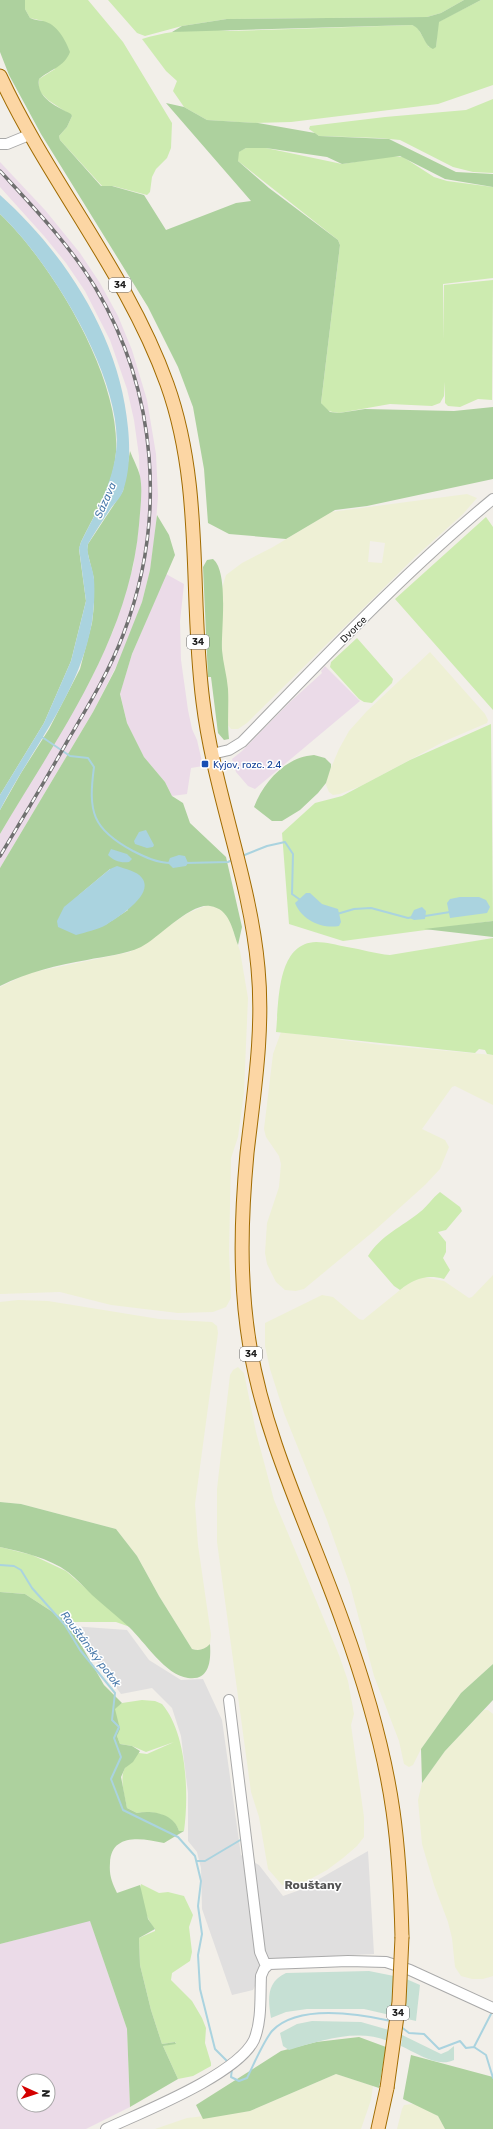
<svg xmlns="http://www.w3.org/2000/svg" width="493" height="2129" font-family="Rubik,sans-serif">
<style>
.residential{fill:#e0dfdf}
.industrial{fill:#ebdbe8;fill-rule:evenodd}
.farmland{fill:#eef0d5;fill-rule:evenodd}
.grass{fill:#cdebb0}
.forest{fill:#add19e;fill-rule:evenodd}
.wetland{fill:#c6e0d4}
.water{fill:#aad3df}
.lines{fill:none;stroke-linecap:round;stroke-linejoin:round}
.stream{stroke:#aad3df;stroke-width:2}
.minor-casing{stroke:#a9a9a9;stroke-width:12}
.major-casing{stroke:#a06b00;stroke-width:15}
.minor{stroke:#fff;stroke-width:10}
.major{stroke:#fcd6a4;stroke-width:13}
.rail-casing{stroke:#707070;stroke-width:3.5}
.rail{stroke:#fff;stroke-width:2;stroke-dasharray:6;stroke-linecap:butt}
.major-bridge-casing{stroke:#a06b00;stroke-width:15;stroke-linecap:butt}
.major-bridge{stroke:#fcd6a4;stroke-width:13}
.transit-dot{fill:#1a4fb4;stroke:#fff;stroke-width:1.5}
.labels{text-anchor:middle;stroke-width:3;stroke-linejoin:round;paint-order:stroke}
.shield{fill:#fff;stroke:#646464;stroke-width:1}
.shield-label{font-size:9px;font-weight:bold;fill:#222}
.street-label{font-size:10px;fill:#222;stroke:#fff}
.transit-label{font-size:10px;fill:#164399;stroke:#fff;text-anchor:start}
.water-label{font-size:11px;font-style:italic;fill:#4a7aab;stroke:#fff}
.quarter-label{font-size:12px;font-weight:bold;fill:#555;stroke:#fff}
</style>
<rect width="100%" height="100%" fill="#f2efe9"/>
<path class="residential" d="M71,1626L127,1630L149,1660L181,1680L203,1679L222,1720L241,1855L259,1865L283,1896L300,1890L368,1851L374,1954L269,1959L253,1990L232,1995L202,1909L201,1868L197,1852L188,1841V1793L181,1736L172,1708L152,1688L121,1694Z"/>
<path class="industrial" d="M0,162L45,210L80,253L100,283L118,316L132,350L147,400L156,454L158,496L155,535L150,570L142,602L123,653L93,712L0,868V834L91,679L113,631L133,567L138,533L140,496L139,456L134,420L127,389L110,340L85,291L66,263L44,236L0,187Z
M166,574L184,584L180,621L181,660L188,710L192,729L197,740L203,766L191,768L187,794L172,796L165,782L144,757L127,723L120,693L132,654Z
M325,666L360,701L255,789L248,786L236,772L232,759L242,751L290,702L322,673L321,671Z
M90,1920L127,2029L130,2107L86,2129H0V1944ZM24,2081H48V2105H24Z"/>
<path class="farmland" d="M467,494L477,498L463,514L415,557L247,723L238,729H231L228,725L222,650V588L226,575L242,563L273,547L331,512ZM370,541L385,543L382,563L368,562Z
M430,652L485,714L488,720L487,723L445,741L361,786L340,794L333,795L329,792L326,785L327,777L339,749L349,731L367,711Z
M208,905L222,909L229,918L240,951L248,998L244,1092L238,1137L231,1158L229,1252L231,1298L226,1307L213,1312L178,1313L111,1305L60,1292L0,1294V987L29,973L130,952L188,913Z
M281,1032L381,1045L493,1055V1105L455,1086L452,1087L422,1129L445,1140L449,1147L440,1169L425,1185L374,1231L304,1289L296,1291L285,1290L276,1282L267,1264L265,1253L267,1223L279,1187L281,1164L279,1156L266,1137L264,1129L273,1054Z
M493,1275V1664L461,1693L421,1749L413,1765L409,1767L404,1764L399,1741L374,1676L350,1585L327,1520L284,1413L270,1369L265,1346V1323L322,1295L333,1297L359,1319L363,1320L400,1290L412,1281L423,1277L444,1281L469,1298L472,1297Z
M18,1300L48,1301L159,1319L212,1322L217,1326L218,1333L195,1504L198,1545L211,1635L210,1644L205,1649L197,1650L192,1649L159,1596L137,1556L116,1529L21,1504L0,1502V1302Z
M238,1367L244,1373L256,1432L274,1500L339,1655L348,1681L354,1714L351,1725L364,1817V1837L357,1846L343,1858L327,1870L294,1888L282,1885L268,1869L259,1817L251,1792L217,1542V1489L230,1375L233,1370Z
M484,1710H488L493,1714V1976L483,1979H472L461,1976L455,1967L452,1938L448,1922L434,1885L422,1844L418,1800L422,1783L445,1751Z
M336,2074L373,2086L371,2100L361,2129H155L187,2118L250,2111Z
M412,2104L418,2105L438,2116L445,2129H397L402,2109L404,2105Z"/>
<path class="grass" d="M25,0H88L123,42L172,123L171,148L167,158L156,169L152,177L150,192L147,195L113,186H102L60,140L59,136L67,127L72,116L48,100L39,91V79L55,69L43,21L30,18L25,9Z
M108,0H464L441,13L427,17L227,19L182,26L145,36L137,33Z
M481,0H493V85L438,104L291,122L254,123L207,120L184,107L173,91L177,81L166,71L142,39C170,30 200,28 230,31L412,25L417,27L429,47H436L438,22Z
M493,99V173L473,172L453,167L400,140L379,138L319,136L309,129L310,126L385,117L466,110Z
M246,148H266L342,164L392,156L403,157L434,177L447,181L493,187V278L443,284L444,340V285L493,280L492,400L478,399L460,407L448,406L445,403V382L444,396L440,403L432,406L390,404L339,413C331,412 325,411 321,403L340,245L338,240L238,161V152Z
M486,517L493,527V710L395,599Z
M357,638L393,679L392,683L372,703L364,702L359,699L330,667L331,662Z
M491,724L493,921L343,941L289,924L282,833L315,803L342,796L410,760Z
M493,938V1055L487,1054L485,1050L479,1049L475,1053L276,1032C279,1004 276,943 316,942C326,942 337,945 347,947C362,949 375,954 390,955Z
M440,1192L460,1207L462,1211L446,1230L438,1232L446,1242V1252L443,1258L450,1270L444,1279C426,1274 414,1279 400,1290L394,1286L368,1256C381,1235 402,1227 420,1212C427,1207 432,1198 440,1192Z
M0,1547L32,1555L66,1571L130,1627L116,1622H68L25,1594L0,1592Z
M142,1700L155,1701L162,1704C187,1733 189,1795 184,1831H179C174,1815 153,1810 137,1813L127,1808C125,1797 119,1778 125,1768C129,1762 132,1763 136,1754L139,1753L147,1754L174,1742L146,1752L132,1746L120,1744L117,1736L118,1733L114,1709L122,1703Z
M141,1884L159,1893L168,1892L184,1896L193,1915L189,1927L192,1952L190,1961L172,1973L171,1980L192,2001L202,2018L206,2028L205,2043L211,2063V2066L193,2076L178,2079L163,2046L176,2043L175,2042L162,2044L151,2010L140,1965L139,1938L155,1931V1929C148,1922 137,1894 141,1884Z"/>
<path class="forest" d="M0,0H25V9L30,18C35,20 38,20 43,21C57,24 65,39 70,52C64,67 51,69 39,79C36,98 56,106 71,114L72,116L67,127L59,136L60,140L101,186H112L144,195L166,230L236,203L251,201L166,103L184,107L207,120L258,123L315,133L319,136L389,139L456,172L493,174V187L445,179L400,156L342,164L327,157L266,148H246L239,152L238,161L269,188L338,240L340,245L321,403L330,412L339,413L365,409L454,411L493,407V479L367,506L335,510L286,539L229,534L208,523L204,469L193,407L178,367L148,307L41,134L9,75L0,52Z
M464,0H481L439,22L436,47L433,49C423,45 423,29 412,25L172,32L182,26L227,19L427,17L441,13Z
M0,214C52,263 121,378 116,452C114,484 95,513 81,542L79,549L86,601L71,661L44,723L0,795Z
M130,451C133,459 138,468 140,476C143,491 140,510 139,525C129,641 57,737 0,834V810L21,773L49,729L80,669L92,623L94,605V579L87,550L88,544L123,491Z
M157,515L169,535L175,555L132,654L120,694L127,723L144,757L165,782L172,796L183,803L190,823L226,857L242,927L238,945C232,929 230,909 210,906C190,903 159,938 141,947C124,955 105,956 87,960C57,965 28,972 0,986V868L93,712L115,670L142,602L150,570ZM110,869L128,910L105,925L79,895Z
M213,559C229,572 221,630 222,650C223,663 227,676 228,689C229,706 227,722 229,739L224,740L218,733L211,677H208L203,567L207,560Z
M314,755L325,758L331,764V767L326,783L318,793L300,810L282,821H272L254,807C264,781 286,757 314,755Z
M493,921V937L424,929Z
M0,1502L21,1504L116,1529L137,1556L159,1596L192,1649C199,1651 204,1650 210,1644C211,1660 210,1681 188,1678C165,1675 145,1642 129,1627C117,1616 104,1606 92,1595C84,1587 77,1579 68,1572C49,1558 23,1552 0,1547Z
M0,1592L25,1594L68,1622L104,1685L122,1703L115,1709L120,1729L117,1736L120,1744L132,1746L140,1751L133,1762L125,1768L121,1777L127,1808L137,1813C153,1810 174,1814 179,1831H184L164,1843C142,1838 111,1833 110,1863C109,1876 112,1882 117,1893L140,1885L148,1919L155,1929L139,1938L140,1965L151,2010L162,2044L175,2042L176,2044L163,2046L178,2079L130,2107L127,2029L90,1921L0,1944Z
M493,1664V1700L445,1751L422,1783L421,1749L461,1693Z
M359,2037L386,2047L379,2088L336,2074L250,2111L203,2119L196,2105L281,2051L316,2042Z
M411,2055L493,2077V2129H445L438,2116L403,2099Z"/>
<path class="wetland" d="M369,1971L404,1978L420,1985L416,2021L364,2009H307L286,2012L271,2018C268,2000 266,1982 286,1973Z
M312,2021L361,2022L396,2032L441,2054L448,2051L454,2046V2060C437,2068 417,2053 401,2046L402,2038L390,2035L388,2041C357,2028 319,2041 289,2050L283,2046L280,2033L297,2024Z"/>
<path class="water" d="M0,195C66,254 120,338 128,428C130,448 130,471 123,491C121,497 115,503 111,508C103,520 95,532 88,544C86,556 93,567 94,579C95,593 94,608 92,622C80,693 32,748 0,810V795L44,723L71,661L86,601L79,548L81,542C96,512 112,485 116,452C125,382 50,261 0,214Z
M146,830L154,845L153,847L147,848L135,844L134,841L139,832Z
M111,849L127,854L132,859L129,862C120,863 114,861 108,855Z
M179,855L185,856L188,863L186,866L173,868L168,863L170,858Z
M117,866C125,869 137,871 142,878C155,895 117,918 106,925C97,930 86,932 76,935L58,927L57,921L64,907L110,869Z
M306,893H310L322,904L338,909L341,922L339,926C321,929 302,920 295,903Z
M460,897H479L486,900L490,907L487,913L450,918L447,903L450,899Z
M422,907L426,911L425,919L414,920L410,918L414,910Z"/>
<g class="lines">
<path class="stream" d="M42,737L70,756L88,758L94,767C88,812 92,829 133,851C145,857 157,863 171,863
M242,856L267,846L285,842L293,854L292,894L299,899
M185,863L228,862L232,860
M337,914L354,909L371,908L408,918L413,917
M425,916L450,912
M0,1565L14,1566L21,1570L32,1588L65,1625L80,1650L115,1693L112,1720L119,1727L114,1738L121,1757L111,1779L123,1810L178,1837L195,1856L201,1881L198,1906L202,1934L198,1955L200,1989L215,2049L228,2062
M197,1861H205L242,1839
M400,2026L409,2033L424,2034L439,2049L460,2041L466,2048L474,2047L486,2055L493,2078
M474,2047L492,2012
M232,2069L231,2077L239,2081L247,2078C254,2064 263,2042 272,2031C298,2004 359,2014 391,2021"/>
<g class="minor-casing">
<path id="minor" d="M0,144H7L29,135
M212,754L229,750L242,742C323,659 403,573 493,499
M229,1700L260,1952L266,1966
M106,2129C142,2112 237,2075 254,2040C262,2021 260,1997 261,1976L264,1969L269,1964L348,1961L386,1962L410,1970L493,2008"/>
</g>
<g class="major-casing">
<path id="major" d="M0,76C49,182 127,273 167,384C204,487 189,595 203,702C214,792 250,878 258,968C264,1030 254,1092 247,1153C241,1218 239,1282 250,1347C266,1443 311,1532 343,1623C365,1684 384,1747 393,1811C399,1853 401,1895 402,1937
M378,2129L387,2088"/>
</g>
<use href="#minor" class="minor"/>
<use href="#major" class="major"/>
<g class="rail-casing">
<path id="rail" d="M0,171C34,208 69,244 95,287C158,392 167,521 123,635C109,672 88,706 68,740C46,779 23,818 0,856"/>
</g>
<use href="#rail" class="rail"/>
<g class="major-bridge-casing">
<path id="major-bridge" d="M387,2088L399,2002L402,1937"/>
</g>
<use href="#major-bridge" class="major-bridge"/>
</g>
<rect class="transit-dot" x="201" y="760" width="8" height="8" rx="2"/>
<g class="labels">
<g class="shield">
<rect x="109" y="278" width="22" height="14" rx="3"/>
<rect x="187" y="635" width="22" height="14" rx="3"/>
<rect x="240" y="1347" width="22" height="14" rx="3"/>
<rect x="387" y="2006" width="22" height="14" rx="3"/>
</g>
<g class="shield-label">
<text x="120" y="288">34</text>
<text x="198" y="645">34</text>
<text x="251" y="1357">34</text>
<text x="398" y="2016">34</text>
</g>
<g class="street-label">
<text transform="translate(353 629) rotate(-45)" y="4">Dvorce</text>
</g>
<g class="transit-label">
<text x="213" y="768">Kyjov, rozc. 2.4</text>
</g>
<g class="water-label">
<text transform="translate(105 500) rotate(-66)" y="4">Sázava</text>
<text transform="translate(91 1649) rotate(53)" y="4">Rouštánský potok</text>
</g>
<g class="quarter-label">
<text x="313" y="1889">Rouštany</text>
</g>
</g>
<g transform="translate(36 2093) rotate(93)"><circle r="19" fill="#ffffff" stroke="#a7a7a7"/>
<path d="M0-3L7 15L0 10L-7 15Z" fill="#d40000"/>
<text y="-6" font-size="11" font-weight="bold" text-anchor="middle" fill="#222222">N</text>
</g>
</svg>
